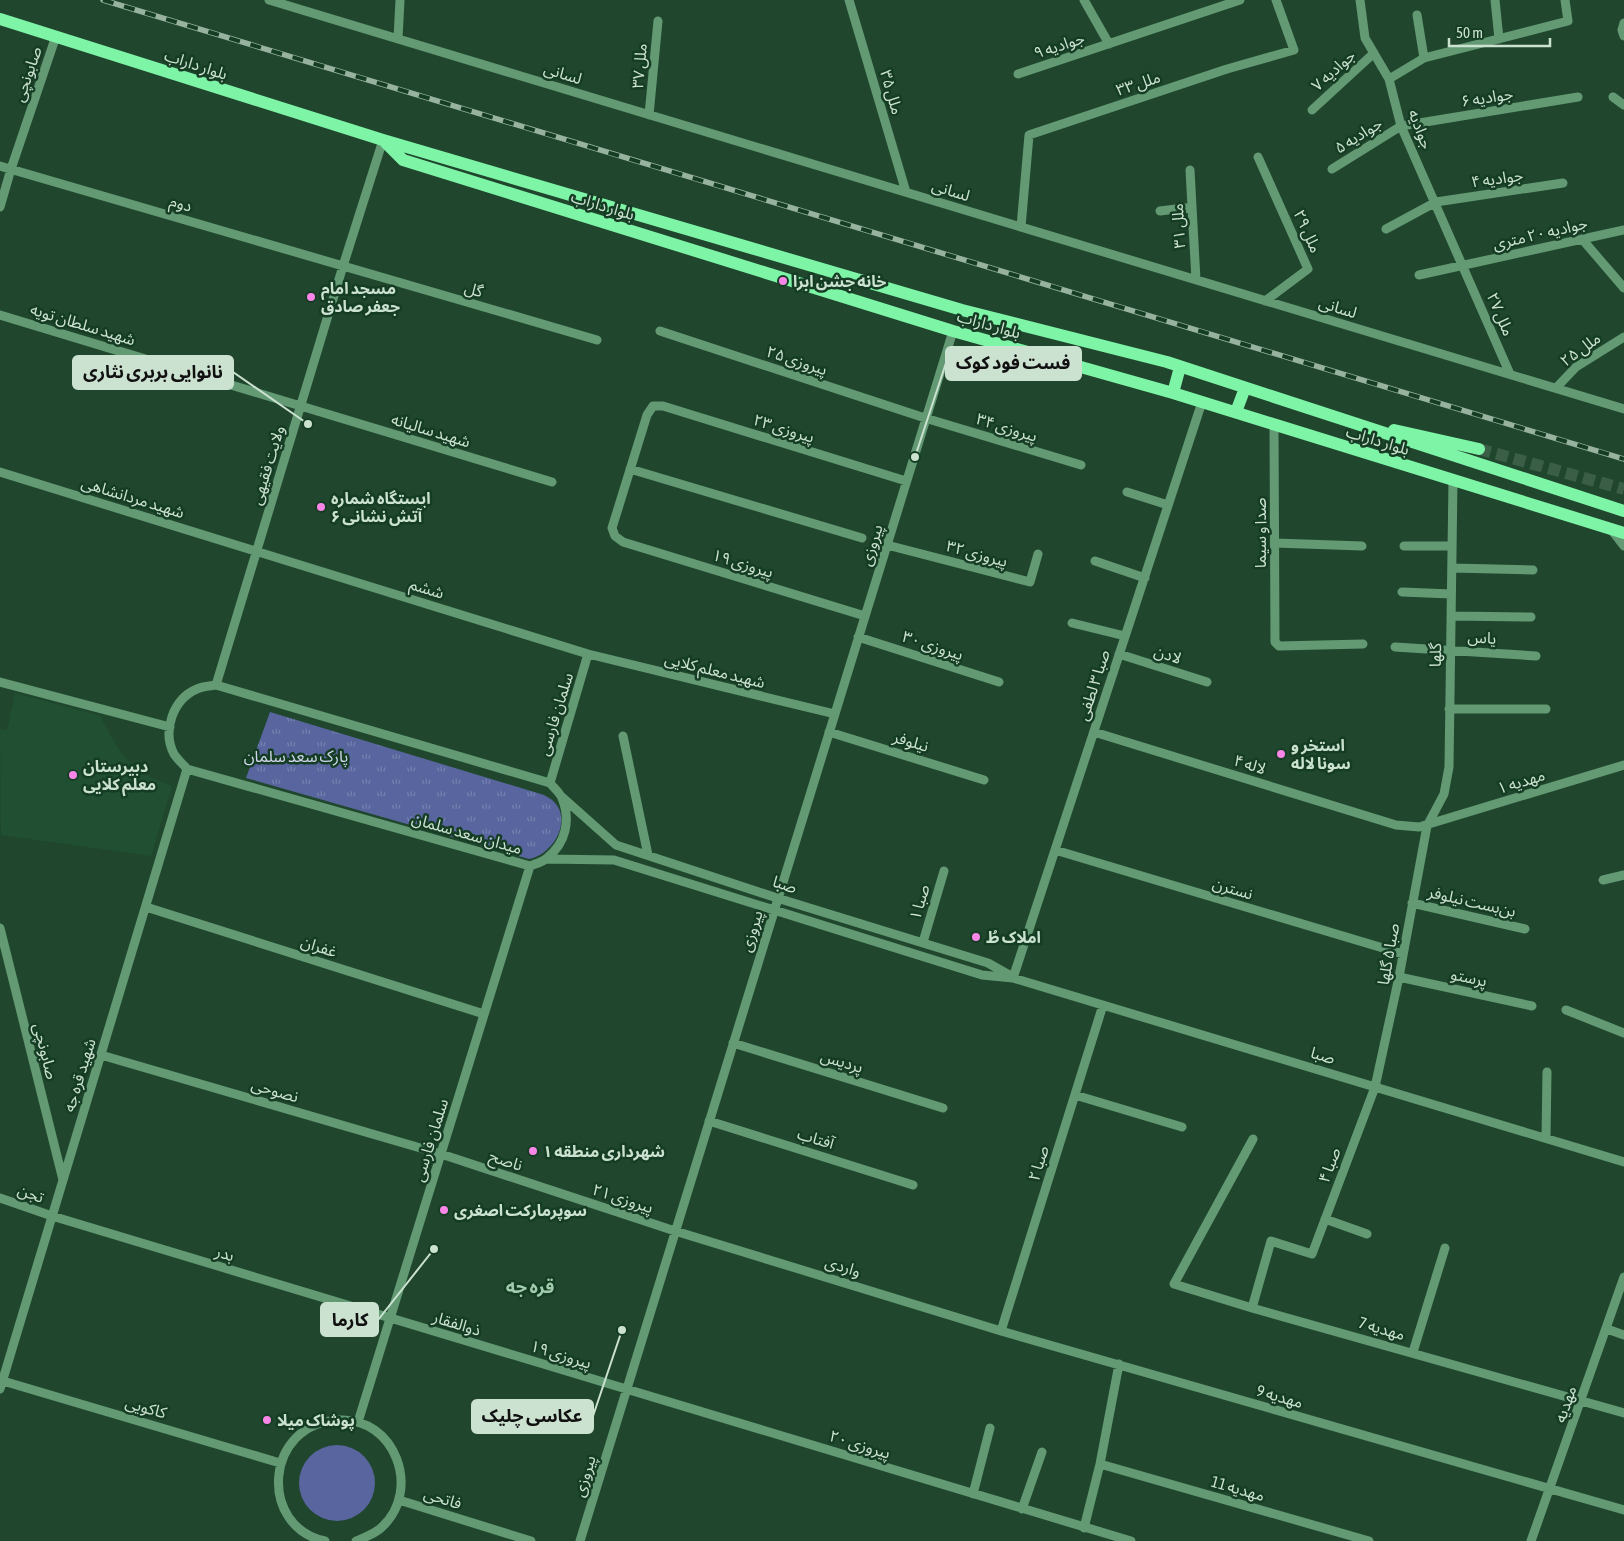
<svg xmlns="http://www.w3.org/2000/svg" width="1624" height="1541" font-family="'Asap Condensed','Noto Sans Arabic',sans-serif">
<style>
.built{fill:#205031}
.grass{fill:#58659e}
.park{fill:url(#park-tufts)}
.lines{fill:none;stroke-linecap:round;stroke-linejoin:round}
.major-tunnel{stroke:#3a5e46;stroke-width:12;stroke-dasharray:12 6;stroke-linecap:butt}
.minor{stroke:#639a74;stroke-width:9}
.major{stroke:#7ef4a7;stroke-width:12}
.rail-casing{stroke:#97b29f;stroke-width:5.5}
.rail{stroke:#153d24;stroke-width:4;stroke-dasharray:11;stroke-linecap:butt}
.poi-dot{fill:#fa87e8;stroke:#153d24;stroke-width:2}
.labels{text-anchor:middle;stroke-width:5;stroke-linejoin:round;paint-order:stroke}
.street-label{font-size:16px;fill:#cce2d1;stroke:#153d24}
.poi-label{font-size:16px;font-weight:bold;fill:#cce2d1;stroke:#153d24;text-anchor:start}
.park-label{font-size:16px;fill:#d2d8ee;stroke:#153d24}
.neighbourhood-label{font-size:18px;font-weight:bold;fill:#a0cbac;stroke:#153d24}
.leader{fill:none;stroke:#cce2d1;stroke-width:2}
.callout-dot{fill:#cce2d1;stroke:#153d24;stroke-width:2}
.callout{fill:#cce2d1;stroke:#cce2d1;stroke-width:2}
.callout-label{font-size:18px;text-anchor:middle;font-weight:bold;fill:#111}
</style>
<defs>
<pattern id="park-tufts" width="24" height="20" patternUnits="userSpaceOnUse" patternTransform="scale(1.25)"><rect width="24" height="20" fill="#58659e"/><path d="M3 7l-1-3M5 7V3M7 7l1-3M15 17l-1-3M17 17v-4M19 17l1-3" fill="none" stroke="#7682af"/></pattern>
</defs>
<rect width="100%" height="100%" fill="#20472e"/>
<path class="built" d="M15,693L100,716L117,747L136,770L156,780L172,786L151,856L1,835L0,729L7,731Z"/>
<path class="grass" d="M299 1483a38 38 0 1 1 76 0a38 38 0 1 1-76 0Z"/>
<path class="park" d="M270,712L544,795C547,797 552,799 554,802C573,821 552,855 529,859L246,778Z"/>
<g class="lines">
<path class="major-tunnel" d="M1479,449L1624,489"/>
<path class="minor" d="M269,0L1624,409
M849,0L906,192
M1084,0L1109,44
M1360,0L1365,38L1389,79L1401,126L1510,374
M1495,0L1499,39
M1417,15L1424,58
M1624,23L1622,30L1624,36
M398,39L400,0
M1018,74L1240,0
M1389,79L1424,58L1568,21L1565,0
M1613,97L1624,105
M1312,110L1374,53
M649,115L658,21
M1258,157L1308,269L1265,301
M0,166L597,340
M1332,169L1401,126L1578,97
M1190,170L1196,280
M0,207L11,169L56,36
M1160,211L1192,207
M1021,227L1029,135L1227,69L1294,50L1276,0
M1386,229L1436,202L1563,183
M1582,239L1624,288
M1419,275L1624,230
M0,315L552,482
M660,331L925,418L1081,465
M1556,388L1576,367L1624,337
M1274,425L1275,642L1279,646L1363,644
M630,469L862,538
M0,472L588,654L835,714
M1127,492L1168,505
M1610,528L1624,546
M1275,543L1362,546
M887,545L1030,582L1038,554
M1404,546H1452
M1095,561L1145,578
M1452,568L1533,570
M1402,592L1451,594
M865,616L623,542L615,536L612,528L647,415L653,406H663L906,481
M1451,616L1531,617
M1072,623L1125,636
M858,637L999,682
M1395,647L1536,656
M1119,654L1207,682
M0,682L170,727
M216,685L550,783C554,788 560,793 562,798C571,820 566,843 547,858C543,862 535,864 530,866L187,769C183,764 177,759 174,754C162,731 173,699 197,689C203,686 211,686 216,685Z
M216,685L343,266L383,140
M1449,709H1546
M829,732L984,780
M1094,732L1396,825L1419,827L1624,765
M623,736L648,855
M550,783L588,654
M561,796L616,845L777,898L988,963L1011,976
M1055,850L1403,954
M546,859L614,860L982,975L1013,978L1624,1162
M1603,880L1624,875
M1412,903L1525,929
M146,907L484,1014
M0,928L63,1180
M923,942L944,871
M1399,977L1532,1006
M1013,978L1202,402
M1566,1010L1624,1033
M733,1043L943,1108
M101,1055L441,1154L675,1231L1001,1331L1624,1510
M1075,1095L1182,1127
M709,1121L913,1185
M1546,1138L1547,1072
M1253,1139L1174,1284L1252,1308L1624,1413
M0,1198L52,1216L1131,1541
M1325,1219L1367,1234
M1252,1308L1271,1241L1312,1254L1375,1087L1399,977L1427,826L1444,794L1449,767L1453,480
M1607,1329L1624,1335
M1001,1331L1103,1005
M1413,1352L1445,1248
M3,1381L280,1463
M0,1389L187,769
M358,1422L530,866
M1100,1464L1369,1541
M973,1494L990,1428
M399,1500L531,1541
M1022,1509L1042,1452
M1084,1528L1100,1464L1119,1364
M325,1541C258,1527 264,1423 339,1420C395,1417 422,1490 382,1527C375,1534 365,1537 356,1541
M580,1541L953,331
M1531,1541L1624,1277"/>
<path class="major" d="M0,19L383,140L962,310L1167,362L1624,511
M385,142L403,160L953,331L1173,393L1624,533
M1173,393L1180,367
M1236,412L1245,388
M1394,430L1479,449"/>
<g class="rail-casing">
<path id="rail" d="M103,0L1624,459"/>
</g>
<use href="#rail" class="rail"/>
</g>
<g class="poi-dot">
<circle cx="783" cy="281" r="5"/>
<circle cx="311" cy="297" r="5"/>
<circle cx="321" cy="507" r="5"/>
<circle cx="1281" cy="754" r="5"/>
<circle cx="73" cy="775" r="5"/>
<circle cx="976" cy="937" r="5"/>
<circle cx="533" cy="1151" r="5"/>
<circle cx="444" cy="1210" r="5"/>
<circle cx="267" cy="1420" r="5"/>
</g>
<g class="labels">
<g class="street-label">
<text transform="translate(1059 45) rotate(-18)" y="6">جوادیه ۹</text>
<text transform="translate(196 64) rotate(18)" y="6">بلوار داراب</text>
<text transform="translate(639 66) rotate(-85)" y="6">ملل ۳۷</text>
<text transform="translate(1333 70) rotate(-42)" y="6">جوادیه ۷</text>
<text transform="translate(563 73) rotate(17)" y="6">لسانی</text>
<text transform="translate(27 74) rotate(-71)" y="6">صابونچی</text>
<text transform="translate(1138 83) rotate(-18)" y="6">ملل ۳۳</text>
<text transform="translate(892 92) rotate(74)" y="6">ملل ۳۵</text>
<text transform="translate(1487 97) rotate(-9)" y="6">جوادیه ۶</text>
<text transform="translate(1421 129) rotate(69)" y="6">جوادیه</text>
<text transform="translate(1358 135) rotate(-32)" y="6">۵ جوادیه</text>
<text transform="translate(1497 178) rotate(-8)" y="6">جوادیه ۴</text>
<text transform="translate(951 190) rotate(17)" y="6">لسانی</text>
<text transform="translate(181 203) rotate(16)" y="6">دوم</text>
<text transform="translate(603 205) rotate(17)" y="6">بلوار داراب</text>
<text transform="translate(1178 226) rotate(-93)" y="6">ملل ۳۱</text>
<text transform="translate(1308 231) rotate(66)" y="6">ملل ۲۹</text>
<text transform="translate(1540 233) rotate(-13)" y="6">جوادیه ۲۰ متری</text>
<text transform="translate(474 289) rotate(16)" y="6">گل</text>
<text transform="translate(1338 307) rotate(17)" y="6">لسانی</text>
<text transform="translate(1501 314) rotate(67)" y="6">ملل ۲۷</text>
<text transform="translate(83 324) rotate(17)" y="6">شهید سلطان تویه</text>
<text transform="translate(989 324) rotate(16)" y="6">بلوار داراب</text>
<text transform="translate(1580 349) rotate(-36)" y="6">ملل ۲۵</text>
<text transform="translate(797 360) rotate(18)" y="6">پیروزی ۲۵</text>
<text transform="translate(1007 427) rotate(17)" y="6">پیروزی ۳۴</text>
<text transform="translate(784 428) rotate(17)" y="6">پیروزی ۲۳</text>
<text transform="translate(431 430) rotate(17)" y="6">شهید سالیانه</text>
<text transform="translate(1378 440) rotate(17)" y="6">بلوار داراب</text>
<text transform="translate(267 465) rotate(-73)" y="6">ولایت فقیهی</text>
<text transform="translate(133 497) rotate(17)" y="6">شهید مردانشاهی</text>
<text transform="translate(1260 533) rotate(-90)" y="6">صدا و سیما</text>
<text transform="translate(871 545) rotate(-73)" y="6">پیروزی</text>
<text transform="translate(977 553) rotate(15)" y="6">پیروزی ۳۲</text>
<text transform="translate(743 563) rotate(17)" y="6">پیروزی ۱۹</text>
<text transform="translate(427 588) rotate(17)" y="6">ششم</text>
<text transform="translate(1482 637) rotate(4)" y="6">یاس</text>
<text transform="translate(933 645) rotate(18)" y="6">پیروزی ۳۰</text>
<text transform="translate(1168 654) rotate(18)" y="6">لادن</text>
<text transform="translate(1435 655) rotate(-89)" y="6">گلها</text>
<text transform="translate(715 670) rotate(14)" y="6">شهید معلم کلایی</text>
<text transform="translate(1093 685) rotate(-72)" y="6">صبا ۳ لطفی</text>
<text transform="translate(555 714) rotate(-73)" y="6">سلمان فارسی</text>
<text transform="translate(911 741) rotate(17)" y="6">نیلوفر</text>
<text transform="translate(1250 764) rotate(17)" y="6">لاله ۴</text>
<text transform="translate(1521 781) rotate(-17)" y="6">مهدیه ۱</text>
<text transform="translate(467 833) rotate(16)" y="6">میدان سعد سلمان</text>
<text transform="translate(785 884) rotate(18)" y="6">صبا</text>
<text transform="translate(1233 888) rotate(17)" y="6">نسترن</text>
<text transform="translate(1472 901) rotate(13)" y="6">بن‌بست نیلوفر</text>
<text transform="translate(919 902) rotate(-74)" y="6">صبا ۱</text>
<text transform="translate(751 931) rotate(-73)" y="6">پیروزی</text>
<text transform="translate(319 946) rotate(18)" y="6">غفران</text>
<text transform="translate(1388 954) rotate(-80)" y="6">صبا ۵ گلها</text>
<text transform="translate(1469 977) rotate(12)" y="6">پرستو</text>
<text transform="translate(46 1051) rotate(76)" y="6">صابونچی</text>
<text transform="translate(1323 1055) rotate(17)" y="6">صبا</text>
<text transform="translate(842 1061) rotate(17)" y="6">پردیس</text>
<text transform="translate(79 1075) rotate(-73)" y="6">شهید قره جه</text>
<text transform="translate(275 1090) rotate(16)" y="6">نصوحی</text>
<text transform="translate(816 1138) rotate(17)" y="6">آفتاب</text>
<text transform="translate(430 1140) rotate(-73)" y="6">سلمان فارسی</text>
<text transform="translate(506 1160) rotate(18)" y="6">ناصح</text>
<text transform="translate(1038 1163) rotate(-73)" y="6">صبا ۲</text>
<text transform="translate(1329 1165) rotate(-69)" y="6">صبا ۴</text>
<text transform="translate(31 1193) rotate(20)" y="6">تجن</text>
<text transform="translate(623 1198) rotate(18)" y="6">پیروزی ٢١</text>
<text transform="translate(225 1253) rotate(17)" y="6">بدر</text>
<text transform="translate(843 1266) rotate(17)" y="6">واردی</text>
<text transform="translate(457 1323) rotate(17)" y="6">ذوالفقار</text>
<text transform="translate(1382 1328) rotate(16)" y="6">مهدیه 7</text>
<text transform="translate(561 1354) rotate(17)" y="6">پیروزی ١٩</text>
<text transform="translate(1280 1396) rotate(16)" y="6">مهدیه 9</text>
<text transform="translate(1565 1404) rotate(-71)" y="6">مهدیه</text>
<text transform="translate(146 1407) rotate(16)" y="6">کاکویی</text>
<text transform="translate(860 1444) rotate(17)" y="6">پیروزی ٢٠</text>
<text transform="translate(584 1476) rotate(-73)" y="6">پیروزی</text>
<text transform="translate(1238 1488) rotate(16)" y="6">مهدیه 11</text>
<text transform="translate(443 1498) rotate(17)" y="6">فاتحی</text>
</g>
<g class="poi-label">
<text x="793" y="287">خانه جشن ابرا</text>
<text x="321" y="294">مسجد امام<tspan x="321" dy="18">جعفر صادق</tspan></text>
<text x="331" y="504">ایستگاه شماره<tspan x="331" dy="18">۶ آتش نشانی</tspan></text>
<text x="1291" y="751">استخر و<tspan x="1291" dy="18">سونا لاله</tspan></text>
<text x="83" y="772">دبیرستان<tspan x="83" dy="18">معلم کلایی</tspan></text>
<text x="986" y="943">املاک طُ</text>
<text x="543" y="1157">شهرداری منطقه ۱</text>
<text x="454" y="1216">سوپرمارکت اصغری</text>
<text x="277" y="1426">پوشاک میلا</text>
</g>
<g class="park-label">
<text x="296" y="762">پارک سعد سلمان</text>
</g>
<g class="neighbourhood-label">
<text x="530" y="1293">قره جه</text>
</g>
</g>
<path class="leader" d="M915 457L946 363M308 424L233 372M434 1249L378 1320M622 1330L593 1416"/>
<g class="callout-dot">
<circle cx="915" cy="457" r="5"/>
<circle cx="308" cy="424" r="5"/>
<circle cx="434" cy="1249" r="5"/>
<circle cx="622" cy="1330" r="5"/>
</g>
<g class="callout">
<rect x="946" y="347" width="135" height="33" rx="5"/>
<rect x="73" y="356" width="160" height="33" rx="5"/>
<rect x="321" y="1303" width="57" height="33" rx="5"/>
<rect x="472" y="1400" width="121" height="33" rx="5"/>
</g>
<g class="callout-label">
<text x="1013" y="369">فست فود کوک</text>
<text x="153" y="378">نانوایی بربری نثاری</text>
<text x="350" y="1326">کارما</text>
<text x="532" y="1422">عکاسی چلیک</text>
</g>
<path d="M1449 38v8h101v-8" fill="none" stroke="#cce2d1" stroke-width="2.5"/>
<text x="1456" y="38" font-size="15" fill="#cce2d1" stroke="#153d24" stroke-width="4" paint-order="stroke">50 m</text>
</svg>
